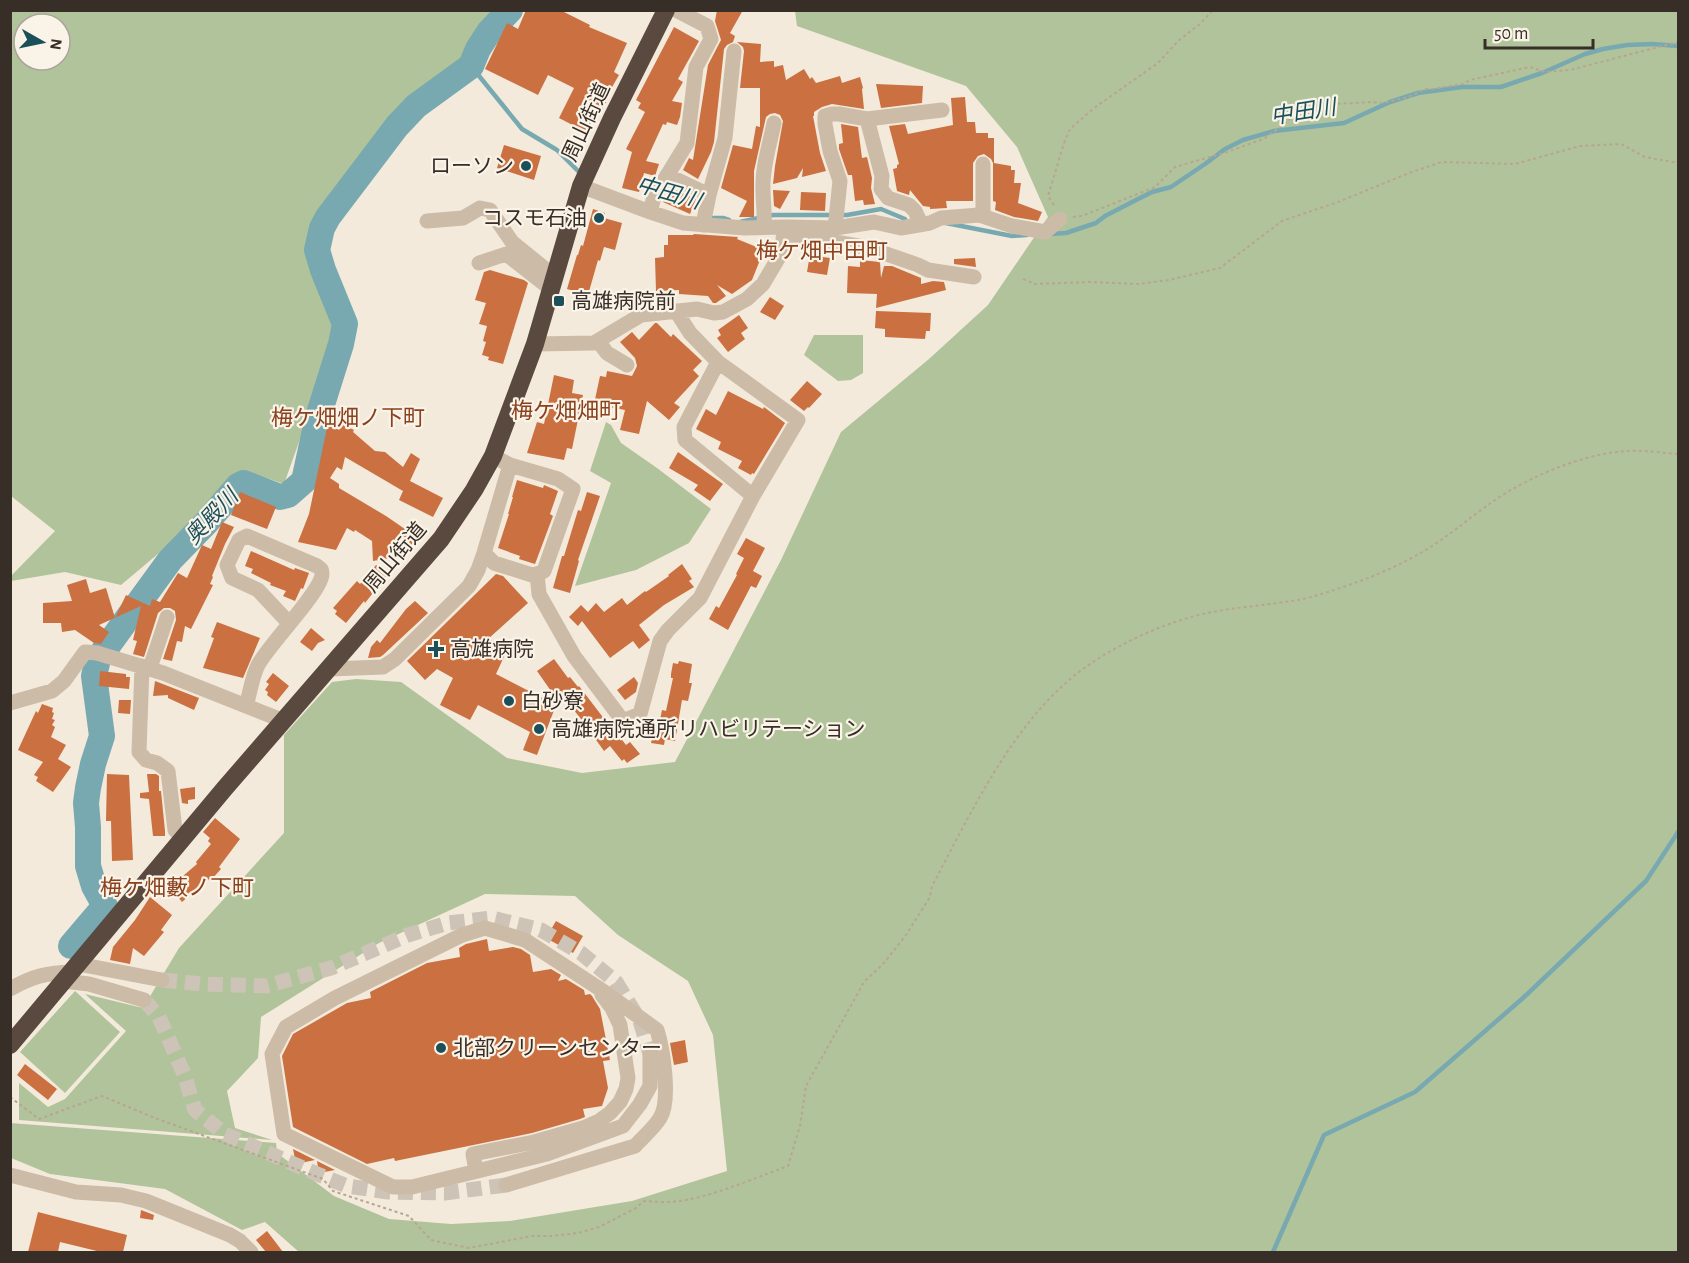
<svg xmlns="http://www.w3.org/2000/svg" width="1689" height="1263" font-family="'Alegreya Sans','Noto Sans JP',sans-serif">
<style>
.green{fill:#b1c39a;fill-rule:evenodd}
.lines{fill:none;stroke-linecap:round;stroke-linejoin:round}
.stream{stroke:#78a9b1;stroke-width:4.5}
.river{stroke:#78a9b1;stroke-width:26}
.building{fill:#cb7041}
.minor-tunnel{stroke:#cdc4b7;stroke-width:15;stroke-dasharray:15 8;stroke-linecap:butt}
.path{stroke:#b8a590;stroke-width:2;stroke-dasharray:3 3;stroke-linecap:butt}
.minor{stroke:#ccbba6;stroke-width:15}
.highway{stroke:#59493e;stroke-width:18}
.poi-dot{fill:#1b505b;stroke:#faf3e8;stroke-width:2}
.labels{text-anchor:middle;stroke-width:4.5;stroke-linejoin:round;paint-order:stroke}
.street-label{font-size:21px;fill:#372e27;stroke:#faf3e8}
.poi-label{font-size:21px;fill:#372e27;stroke:#faf3e8;text-anchor:start}
.water-label{font-size:22px;font-style:italic;fill:#1b505b;stroke:#faf3e8}
.neighbourhood-label{font-size:22px;fill:#8a411d;stroke:#faf3e8}
</style>
<rect width="100%" height="100%" fill="#f3eadb"/>
<path class="green" d="M11,10L502,11L478,45L442,82L359,177L323,215L319,245L338,307L334,344L284,484L244,470L184,532L121,585L65,572L11,581V576L55,531L11,496ZM24,24H60V60H24Z
M795,11H1678V1252H299L265,1222L242,1230L165,1189L50,1174L11,1158L10,1123L276,1143L277,1153L334,1196L389,1219L451,1224L510,1221L632,1201L727,1171L713,1035L688,981L618,935L575,896L485,894L379,943L261,1017L258,1058L227,1091L235,1128L272,1140L19,1120V1083L48,1107L65,1099L126,1031L85,994L143,1008L179,948L284,833V735L332,682L356,679L401,682L507,758L582,773L675,762L781,560L841,432L929,359L988,305L1048,217L1017,147L966,86L797,26Z
M814,335H863V373L851,380L838,381L804,355Z
M606,422L611,425L621,443L657,468L711,509L689,543L636,570L575,586L611,483L590,471Z
M75,991L120,1032L65,1093L20,1052Z"/>
<g class="lines">
<path class="stream" d="M471,66L522,129L557,150L580,173
M711,218H723L729,220
M740,222L773,215H847L881,209L905,219
M946,223L1012,236L1027,235
M1050,234L1066,233L1096,223L1105,216L1138,199L1152,192L1171,187L1205,164L1225,149L1243,140L1274,131L1344,123L1390,102L1418,93L1462,87H1501L1542,73L1585,54L1603,49L1627,45L1652,44L1678,46
M1273,1252L1324,1135L1415,1092L1523,998L1646,881L1678,832"/>
<path class="river" d="M71,946L105,906L94,886L88,866V827L86,803L88,788L93,764L102,736L94,676L98,659L170,560L206,523L238,486L244,483L280,497L288,495L304,481L318,417L341,344L345,324L323,270L317,250L322,228L328,217L397,126L416,106L471,66L478,49L489,32L510,10"/>
</g>
<path class="building" d="M526,10H560L590,25L589,27L627,43L614,72L619,75L604,101L606,102L599,115L596,113L586,132L559,118L574,88L548,75L538,95L485,69L507,23L518,29Z
M717,10H743L730,33L735,36L733,42L727,45L724,49L714,142L711,152L698,179L683,170L689,158L693,160L708,65L721,40L715,21Z
M674,27L699,41L678,79L683,82L672,101L682,103L680,117L677,125L667,122L666,125L663,124L646,161L659,164L655,176L644,173L639,192L622,188L632,152L626,149L645,112L638,108L641,103L636,100Z
M737,42L761,44L760,62L774,61V67L783,65L786,80L804,69L810,79L812,77L816,83L840,76L842,83L860,77L863,88L862,89L864,109L832,104L822,107L814,112V116H813L820,153L826,171L802,177L803,168L797,178L773,184L775,166L783,121L780,115L775,113L770,114L766,117L754,171V217H739L747,201L721,188L733,145L752,149L756,126L760,127V88H740L744,51L743,47Z
M876,84L923,86L922,103L881,108Z
M965,97L967,122H975L976,133H988V138H994V163L1011,166V170H1015L1014,183H1021L1018,203L1042,212L1038,221L1014,217L995,210L996,202L993,201V163L991,159L984,154L978,156L973,163V201H946L947,208L930,209V207L923,206L910,190L909,195L897,191L893,169L897,168V165L899,164L889,126L905,124L908,134L953,125L951,98Z
M841,124L858,127L862,158L867,157L872,178L871,188L875,204L864,205L863,200L855,201L852,175H848L839,149V144L843,143Z
M504,145L541,156L534,180L497,168Z
M671,188L696,199L690,214L663,202Z
M773,190L790,191L780,209L774,206Z
M801,192L826,193L825,211L800,210Z
M593,209L605,213L604,218L622,223L615,250L604,247L600,261L598,260L588,295L567,289L577,255H578L581,245L583,246Z
M694,234L738,237L737,239L764,250L752,280L732,294L717,285L726,296L716,303H713L708,296L679,294V290L656,291L655,258L664,257V245H668V235H693Z
M815,256L830,258L827,275L807,272L809,260H810L811,257L815,258Z
M975,258L976,267L954,264V259Z
M860,260L880,262L881,278L884,266H892L921,278V284L933,281L944,282L946,290L876,308L877,294L847,293L848,266L860,267Z
M490,270L524,280L528,283L503,364L488,360L489,357L482,355L486,342L483,341L487,326L479,324L486,303L475,300L484,272Z
M770,297L784,306L775,320L760,312Z
M876,311L931,313L930,331H926L925,339L885,337V329L875,328Z
M739,315L748,328L741,333L745,339L728,352L717,338L721,335L718,330Z
M655,323H657L671,337L673,334L702,361L693,370L699,376L674,403L680,407L669,420L647,401L639,434L620,430L625,410L594,404L600,376L606,377L607,371L632,376L637,366L635,358L620,342L632,332L639,340Z
M554,375L574,380L572,393L583,395L572,449L567,448L564,460L527,453L537,422L544,424Z
M807,381L822,394L809,408L808,407L804,411L790,400Z
M728,391L763,409L764,407L785,423L754,474L752,473L751,475L738,468L742,461L718,449L721,442L696,429L706,409L716,415Z
M329,418L354,430L353,432L375,451L385,452L403,467L411,453L420,459L410,481L443,498L433,517L399,500L403,491L345,457L342,470L337,467L330,478L339,484V488L386,516L418,538L406,555L373,561L372,541L355,530L354,532L347,528L336,550L298,542L309,514Z
M678,452L723,484L710,501L694,490L698,485L669,468Z
M517,480L543,488L544,485L558,491L550,514L553,516L535,564L519,559L520,556L498,548L509,514H508L513,497H512Z
M240,492L276,507L267,529L231,515Z
M587,492L600,496L578,560L579,561L570,593L553,588L562,556H564L578,510L581,511Z
M222,522L234,527L225,544L212,576L213,577L210,584L213,585L191,629L185,626L182,642L177,641L172,661L163,659L176,620L175,611L170,608H164L158,613L144,657L133,654L137,641L133,640L141,606L99,625L109,632L101,644L94,643L75,630L62,632L61,623H43V603L72,601L67,585L86,579L90,593L106,588L115,618L126,595L150,606L152,599L160,602L178,573L187,578L202,545L211,549Z
M746,538L765,548L753,571L762,576L756,588L751,586L728,630L709,619L716,606L719,608L737,575L736,574L744,558L737,554Z
M251,551L294,570L295,568L309,573L303,589L301,588L295,601L283,596L286,591L270,585L271,583L251,573L253,569L245,566Z
M682,564L692,579L689,581L694,587L664,605L639,625L650,640L639,649L633,641L610,658L582,621L578,626L569,617L581,605L588,612L596,603L604,612L622,598L627,605L645,591L646,592L669,576L668,575Z
M376,565L388,574L365,603L364,601L346,623L335,614L337,611L333,608L357,581L360,584Z
M496,574L503,576L528,603L488,639L508,648L496,674L556,705L537,755L523,750L530,732L478,705L470,720L440,705L453,678L437,669L425,680L407,661Z
M415,601L428,613L383,655L380,657L368,658L371,647L377,640L380,643L406,609Z
M217,622L260,638L243,678L203,668L214,638L211,637Z
M311,628L325,640L318,643L312,651L300,642Z
M554,659L568,678L570,677L578,687L579,686L615,733L616,732L626,745L630,742L640,754L627,763L624,759L622,761L610,746L604,751L581,719L569,704L567,705L560,695L558,701L537,671Z
M679,661L692,664L689,683H692L688,701L682,700L675,741L665,739L664,745L651,743L654,729L658,730L662,710L666,711L673,678H671V674L673,663L678,664Z
M100,671L126,674V677H130L129,689L99,686Z
M273,673L289,686L276,702L267,695L268,692L265,690L269,684L266,682Z
M634,677L638,683L636,692L625,700L617,690Z
M155,681L199,698L194,710L168,698V695L153,696Z
M119,700H131L130,714L118,713Z
M42,704L53,708L52,712L54,713L52,719L55,720L52,725L55,727L51,737L66,745L58,759L71,767L53,792L36,781L38,777L34,775L43,762L18,750L36,711L38,713Z
M107,774L129,775L133,860L112,861L111,821H106Z
M147,774H156L159,776V791H161L165,831V836H153L149,799L140,798V793L149,792Z
M195,787V799L188,800V804L182,803L180,789Z
M215,818L240,839L219,867L221,869L210,881L208,879L182,902L170,887L197,864L196,862L211,844L208,841L210,838L203,832Z
M150,897L172,915L161,930L164,932L144,956L133,948L130,964L110,960L113,947L135,920Z
M556,921L583,936L573,953L546,938Z
M487,939L489,951L513,947L521,949L530,955L533,972L551,969L561,975L558,981L566,979L584,990L585,995L590,994L592,996L600,1009L610,1060L603,1061L608,1088L602,1106L583,1109L585,1117L580,1119L532,1133L395,1161L394,1158L367,1164L293,1127L282,1056L293,1034L347,1003L371,998L370,992L427,963L460,957L459,948L466,944Z
M685,1040L688,1062L674,1065L670,1043Z
M25,1064L57,1089L48,1100L17,1075Z
M293,1149L315,1160L296,1164Z
M317,1161L335,1170L319,1173Z
M141,1210L154,1215L153,1220L140,1218Z
M38,1212L127,1235L123,1252H101L60,1242L58,1252H28Z
M267,1231L283,1252H266L256,1240Z"/>
<g class="lines">
<path class="minor-tunnel" d="M162,980L203,984L266,986L331,968L408,935L448,923L492,918L541,930L581,953L616,982L640,1021L650,1054
M144,1000L159,1017L184,1074L195,1110L225,1134L317,1174L347,1186L388,1192L445,1193L506,1185"/>
<path class="path" d="M1054,205L1048,196L1064,143L1070,129L1094,108L1158,63L1178,41L1200,24L1213,10
M1073,217L1082,216L1155,187L1175,167L1227,152L1263,139L1281,127L1298,111L1317,105L1372,102L1383,103L1408,97L1425,89H1433L1463,84L1470,80L1530,67L1545,72L1570,70L1678,42
M1023,279L1035,284L1090,282L1139,284L1169,280L1220,268L1282,221L1338,202L1409,173L1442,162L1515,164L1580,146L1621,144L1645,157L1678,163
M10,1097L39,1119L102,1096L155,1118L323,1179L333,1191L409,1216L431,1240L469,1248L532,1236H551L578,1233L599,1227L636,1208L644,1201C658,1202 673,1203 686,1200C721,1193 755,1178 788,1166L800,1126L806,1086L864,982L884,963L906,935L930,897L932,886C971,813 1010,728 1075,675C1112,646 1162,623 1207,613C1237,607 1268,605 1298,600C1319,596 1343,587 1363,580C1381,573 1401,564 1417,555C1443,541 1468,519 1492,502C1528,477 1584,453 1628,451C1645,450 1662,453 1678,454"/>
<path class="minor" d="M867,119L882,176L881,189L888,198L909,205L915,211L921,224
M667,175L709,195
M581,186L650,212L683,223L745,228L787,227
M650,212L654,197L687,143L696,67L711,39L707,26L676,10
M979,215L983,212V164
M427,221L463,218L480,208L490,210L512,242L555,277
M703,225L709,195L725,138L734,51
M764,227C765,214 763,202 763,189C762,167 770,144 774,123
M835,228L840,181L830,151L825,124V116L832,114H839L867,119L942,110
M783,238L824,240L869,248L918,265L928,270L974,277
M479,263L506,254L551,289
M598,341L607,353L627,365
M535,344L594,343L641,315L697,309L714,313L723,312L747,299L763,284L779,257L787,227L835,228L874,222L901,228L930,223L941,218L979,215L1012,226L1045,232L1060,219
M718,362L684,427L685,440L753,496
M510,465L558,479L573,489L544,571L537,574
M484,553L494,563L532,575L537,574L539,594L574,656L623,721L640,714L660,641L668,630L700,598L753,496L798,420L718,362L690,333L676,311
M142,666L139,752L146,760L157,763L168,771L175,830L183,839
M150,668L167,617
M329,669L383,667L395,659L469,586L478,570L484,553L510,465L493,456
M10,703L52,691L64,681L85,652L97,653L163,673L284,721
M246,706C250,693 252,677 258,665C269,644 322,591 322,574C322,569 321,569 317,566L247,536L239,540L227,565L232,578L258,590L289,623
M78,964L162,980
M63,981L89,984L144,1000
M10,989C33,976 46,973 71,972
M476,1171L473,1154L534,1142L583,1128L599,1121L610,1113L620,1102L626,1089L628,1078L620,1025L612,1008L602,995
M10,1175L76,1192L121,1195L146,1201L230,1235L240,1241L251,1252
M506,1185L635,1146C643,1137 654,1128 660,1118C671,1101 663,1049 657,1030L606,993L525,940L485,928L462,935L335,998L286,1027L272,1054L284,1134L393,1187H412L547,1154L623,1126L640,1104L650,1086V1054"/>
<path class="highway" d="M10,1045L225,788L441,539L474,490L493,456L535,344L581,186L612,118L666,10"/>
</g>
<g class="poi-dot">
<circle cx="526" cy="166" r="6"/>
<circle cx="599" cy="218" r="6"/>
<rect x="553" y="295" width="12" height="12" rx="3"/>
<path d="M433 640h6v6h6v6h-6v6h-6v-6h-6v-6h6z"/>
<circle cx="509" cy="701" r="6"/>
<circle cx="539" cy="729" r="6"/>
<circle cx="441" cy="1048" r="6"/>
</g>
<g class="labels">
<g class="street-label">
<text transform="translate(586 122) rotate(-65)" y="7">周山街道</text>
<text transform="translate(395 557) rotate(-50)" y="7">周山街道</text>
</g>
<g class="poi-label">
<text x="514" y="173" text-anchor="end">ローソン</text>
<text x="587" y="225" text-anchor="end">コスモ石油</text>
<text x="571" y="308">高雄病院前</text>
<text x="450" y="656">高雄病院</text>
<text x="521" y="708">白砂寮</text>
<text x="551" y="736">高雄病院通所リハビリテーション</text>
<text x="453" y="1055">北部クリーンセンター</text>
</g>
<g class="water-label">
<text transform="translate(1303 111) rotate(-9)" y="8">中田川</text>
<text transform="translate(669 192) rotate(16)" y="8">中田川</text>
<text transform="translate(211 516) rotate(-47)" y="8">奥殿川</text>
</g>
<g class="neighbourhood-label">
<text x="822" y="258">梅ケ畑中田町</text>
<text x="566" y="418">梅ケ畑畑町</text>
<text x="348" y="425">梅ケ畑畑ノ下町</text>
<text x="177" y="895">梅ケ畑藪ノ下町</text>
</g>
</g>
<rect width="1689" height="1263" fill="none" stroke="#372e27" stroke-width="24"/>
<g transform="translate(42 42) rotate(99)"><circle r="28" fill="#faf3e8" stroke="#aca49b" stroke-width="1.5"/>
<path d="M0-4.5L10 22L0 15L-10 22Z" fill="#1b505b"/>
<text y="-9" font-size="16" font-weight="bold" text-anchor="middle" fill="#372e27">N</text>
</g>
<path d="M1485 39v9h108v-9" fill="none" stroke="#372e27" stroke-width="3"/>
<text x="1494" y="39" font-size="18" fill="#372e27" stroke="#faf3e8" stroke-width="4.5" paint-order="stroke">50 m</text>
</svg>
